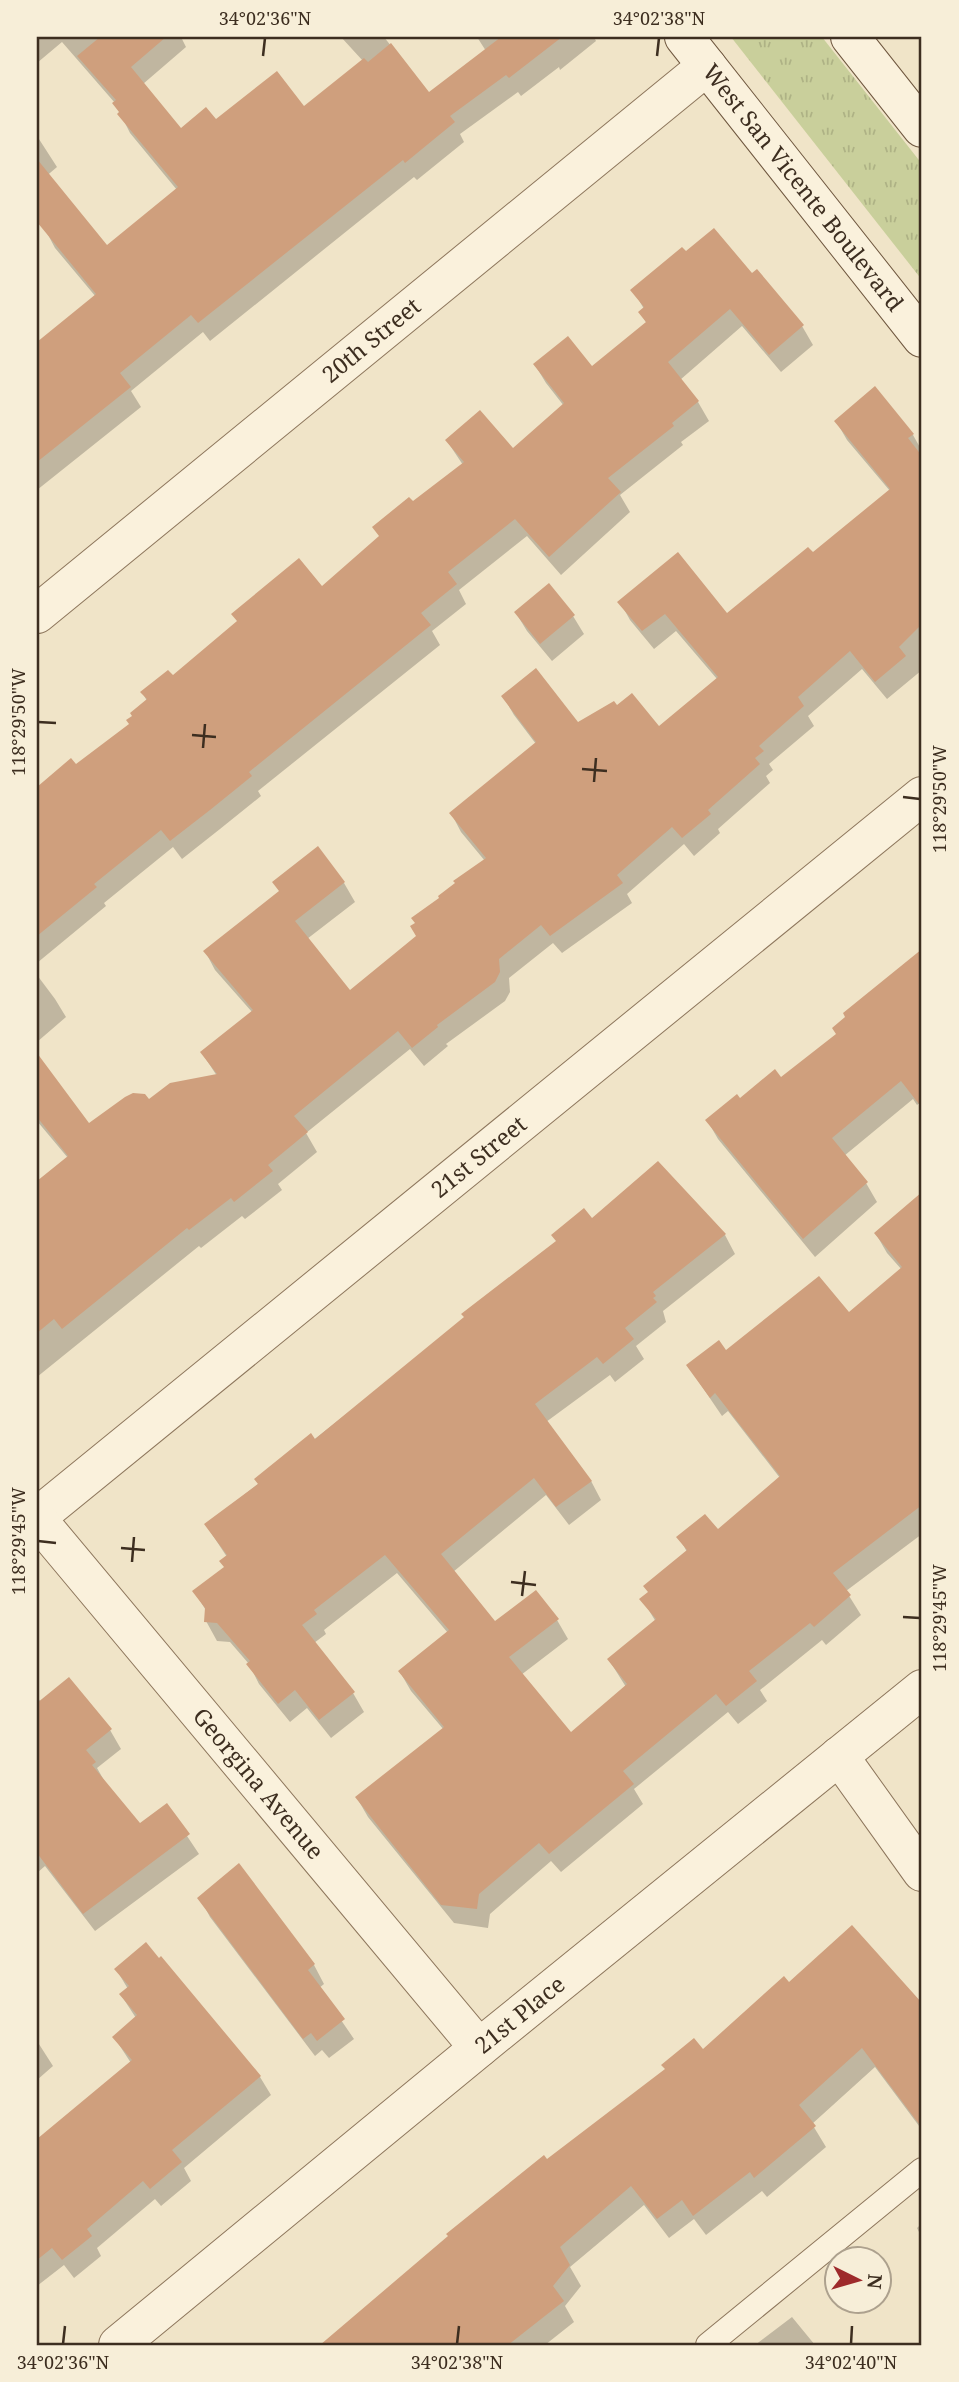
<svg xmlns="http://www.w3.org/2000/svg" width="959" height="2382" font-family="'Noto Serif',serif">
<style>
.grass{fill:url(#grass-tufts)}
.shadow{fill:#0003}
.building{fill:#cf9f7d}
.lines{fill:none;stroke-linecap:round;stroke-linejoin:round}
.service-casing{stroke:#8d765c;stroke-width:26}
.minor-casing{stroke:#8d765c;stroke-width:40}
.secondary-casing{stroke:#6f573f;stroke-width:40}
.service{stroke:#faf1dc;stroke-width:24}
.minor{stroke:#faf1dc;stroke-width:38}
.secondary{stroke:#faf1dc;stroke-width:38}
.ticks{fill:none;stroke:#3d2e20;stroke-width:2.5}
.labels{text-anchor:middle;stroke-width:5;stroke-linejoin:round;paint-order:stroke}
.street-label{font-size:23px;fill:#3d2e20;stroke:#f7eed8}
.neatline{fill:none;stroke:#3d2e20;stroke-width:2.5}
.ticks-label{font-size:18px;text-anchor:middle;fill:#3d2e20}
</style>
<defs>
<pattern id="grass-tufts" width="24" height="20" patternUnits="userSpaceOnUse" patternTransform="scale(1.75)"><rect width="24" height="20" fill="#c9cf9b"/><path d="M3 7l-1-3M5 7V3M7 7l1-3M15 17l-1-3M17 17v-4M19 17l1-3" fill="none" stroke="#aeb285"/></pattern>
</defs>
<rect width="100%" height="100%" fill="#f0e4c8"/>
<path class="grass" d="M731,37H822L922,164V280Z"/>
<path class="shadow" d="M37,37H181L186,47L143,84L181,130L216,121L304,108L363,61L341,37H384L429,94L486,51L477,37H594L596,41L560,70L559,67L521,96L518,92L460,134L464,142L417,180L414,177L210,341L203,332L131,391L141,407L37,490V337L40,341L96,297L55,248L45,229L107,247L177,190L130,133L115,103L62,42L37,63Z
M37,136L57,167L37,184Z
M686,254L751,276L757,271L802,326L813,345L781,372L742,326L680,380L698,402L709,421L681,442L683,445L620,495L630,512L561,575L527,536L459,590L466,604L432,631L440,645L258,791L261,796L220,829L182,859L173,847L104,903L106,906L37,963V789L71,761L76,767L131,724L147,701L142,692L172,678L238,622L233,614L322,589L380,537L412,504L463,465L447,441L513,451L564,406L546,383L535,365L592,369L647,324L640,312L644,309L633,290Z
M836,421L913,435L922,451L920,456L922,459V670L887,699L862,669L808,716L814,726L769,764L773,770L766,776L770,783L718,829L720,833L694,856L684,844L627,894L632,903L562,953L553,943L509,978L510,992L505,1001L446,1044L448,1046L424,1066L410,1049L306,1133L317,1152L278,1184L282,1190L245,1219L242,1216L201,1248L199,1246L37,1377V1185L68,1158L37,1121V1083L49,1073L89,1126L217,1076L202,1053L252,1012L215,970L205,951L280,892L274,882L318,849L344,883L355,902L307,939L350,992L418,937L441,899L485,861L461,832L451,813L536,744L514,715L503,696L578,724L658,728L717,679L676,631L654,649L630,620L620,602L727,616L813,554L890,491L847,440Z
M516,613L573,616L584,634L552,661L527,631Z
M922,950V1101L917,1105L913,1099L844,1156L866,1183L877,1202L815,1257L718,1139L707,1120L781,1079L837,1035L847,1017L845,1014Z
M37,975L55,999L66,1017L37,1042Z
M658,1163L725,1235L735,1254L663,1311L666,1322L636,1346L644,1359L615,1382L610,1375L546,1422L591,1481L601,1500L569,1525L546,1495L453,1572L495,1624L557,1620L568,1639L521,1675L570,1735L626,1687L609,1660L656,1622L642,1599L687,1552L679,1537L718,1532L780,1478L728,1411L722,1416L688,1366L849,1314L902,1270L887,1253L876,1234L908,1206L922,1223V1534L846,1591L861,1615L826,1645L822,1640L760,1690L767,1701L738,1724L728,1712L634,1789L643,1804L561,1872L551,1861L490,1914L488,1928L454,1923L368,1817L357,1798L444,1730L411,1691L400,1672L448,1633L397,1573L324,1630L326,1634L314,1643L353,1693L364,1712L331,1738L307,1708L290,1722L259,1684L249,1664L230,1642L217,1641L206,1621L207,1612L194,1591L225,1568L227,1557L206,1525L592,1220Z
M69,1680L110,1730L121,1749L97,1768L105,1782L140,1826L167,1806L199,1854L95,1931L45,1866L37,1873V1697L41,1702Z
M238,1865L314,1965L324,1984L319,1988L354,2039L329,2058L322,2050L315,2056L210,1917L200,1898Z
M161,1958L260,2077L271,2095L184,2168L191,2181L161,2206L155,2199L97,2248L101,2256L74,2278L64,2265L37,2286V2141L131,2063L114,2037L136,2018L121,1995L128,1989L116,1969Z
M789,1985L920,2003L922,2007V2032L917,2036L922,2043V2130L875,2067L812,2124L826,2147L767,2197L762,2191L706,2235L694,2219L669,2238L644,2205L570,2267L581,2286L565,2306L574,2322L545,2345H323L450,2237L547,2161L703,2052Z
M37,2041L53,2066L37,2080Z
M922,2223V2238L917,2228Z
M792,2317L815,2345H755Z"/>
<path class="building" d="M100,37H166L131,67L181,128L206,107L216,119L277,71L304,106L364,58L368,62L391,43L429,92L501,37H562L509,78L506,75L450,116L455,122L405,163L403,160L198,323L191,315L120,373L131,387L37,462V342L96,294L37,222V159L107,245L178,187L117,114L119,112L112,103L116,100L77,56Z
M714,228L752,273L757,269L804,325L769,355L730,309L668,362L699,401L672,423L674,426L608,478L621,492L549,557L515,519L448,572L457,584L421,613L431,625L249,772L252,776L210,810L170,841L161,830L94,884L97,887L37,936V787L71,758L76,764L129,724L126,720L132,716L130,713L147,699L140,692L168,670L173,675L237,621L231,614L299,558L322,586L379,536L372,527L409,497L413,501L464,462L445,440L480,410L513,448L564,403L533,364L568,336L592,366L646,322L638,312L644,307L630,290L682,247L686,251Z
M875,386L914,434L908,438L922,456V624L899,647L906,656L875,682L850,651L798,697L804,706L759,746L764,751L755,758L760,764L708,810L711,814L682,838L672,827L617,875L623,883L550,936L541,925L499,959L500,972L495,982L437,1025L438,1027L412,1048L398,1031L294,1116L308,1132L268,1165L273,1171L234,1202L231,1198L189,1230L187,1228L62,1329L54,1319L37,1333V1181L68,1156L37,1117V1053L89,1123L125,1097L133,1093L145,1094L149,1099L170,1083L217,1074L200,1052L253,1010L203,951L279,891L272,882L318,846L345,882L295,921L350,990L416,936L410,926L415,923L411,918L439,898L438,896L455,883L453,881L486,858L449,813L536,742L501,696L536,668L578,722L614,701L617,705L632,693L659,726L718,677L665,614L642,631L617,602L678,552L727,613L808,547L813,552L890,489L834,421Z
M549,583L575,615L540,644L514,612Z
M922,949V1108L901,1081L832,1138L868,1182L803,1239L705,1120L737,1094L740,1098L775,1069L781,1077L836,1034L832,1028L845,1017L843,1013Z
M658,1161L726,1234L653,1292L656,1296L653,1298L657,1302L625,1328L634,1339L603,1364L597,1357L535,1404L592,1481L556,1507L534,1478L441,1554L495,1621L536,1590L559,1619L509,1657L571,1732L627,1684L607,1659L656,1619L639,1599L648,1592L643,1586L687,1550L676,1537L705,1514L718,1529L780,1476L715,1393L710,1398L686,1365L719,1340L726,1350L819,1276L849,1312L902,1267L874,1233L922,1192V1505L833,1573L851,1595L814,1627L810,1623L749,1671L757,1681L726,1706L716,1694L623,1771L634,1784L549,1854L539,1843L479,1894L477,1909L441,1905L355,1797L444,1727L398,1671L449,1630L385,1555L314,1610L317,1614L302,1625L355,1692L319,1720L295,1690L278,1704L246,1664L250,1661L217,1623L204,1622L205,1608L192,1591L224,1567L219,1561L227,1555L204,1524L258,1484L254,1479L311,1433L315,1439L464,1317L461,1314L556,1241L551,1235L584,1208L592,1218Z
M69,1677L112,1729L86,1750L96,1762L92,1765L140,1823L167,1803L190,1834L83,1914L37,1853V1703Z
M239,1863L315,1964L308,1970L345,2019L317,2041L311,2033L303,2039L197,1898Z
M852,1925L922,2003V2128L862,2048L799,2105L816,2126L754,2178L750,2172L693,2216L682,2200L657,2219L631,2186L560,2247L570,2265L553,2286L564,2301L508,2345H320L448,2236L446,2234L544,2155L547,2159L665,2069L661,2065L694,2038L703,2049L784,1976L789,1982Z
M146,1942L159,1958L161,1956L261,2076L172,2150L182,2162L150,2189L143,2181L87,2229L92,2236L62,2260L52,2248L37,2260V2139L132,2060L112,2037L137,2015L119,1994L129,1986L114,1969Z"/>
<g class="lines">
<g class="service-casing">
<path id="service" d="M708,2345L922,2170"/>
</g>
<g class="minor-casing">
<g id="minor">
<path id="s1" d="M37,614L707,66"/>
<path id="s2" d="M37,1517L922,796"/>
<path id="s3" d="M37,1519L479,2048"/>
<path d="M839,1756L922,1872"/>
<path id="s4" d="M118,2345L479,2048L922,1689"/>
</g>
</g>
<g class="secondary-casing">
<g id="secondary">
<path id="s5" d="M684,37L922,338"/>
<path d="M850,37L922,128"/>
</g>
</g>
<use href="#service" class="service"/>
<use href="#minor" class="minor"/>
<use href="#secondary" class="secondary"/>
</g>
<path class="ticks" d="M263,56L265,38M657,56L659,38M38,722L56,723M192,735L216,737M203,748L205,724M582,769L607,771M594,782L596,758M903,797L920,799M38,1541L56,1543M121,1548L145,1550M132,1562L134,1537M511,1582L536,1585M522,1596L525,1571M903,1617L920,1618M63,2344L65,2326M457,2344L459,2326M851,2344L852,2326"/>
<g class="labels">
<g class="street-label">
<text dy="8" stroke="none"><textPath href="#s5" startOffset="192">West San Vicente Boulevard</textPath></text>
<text dy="8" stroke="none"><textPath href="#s1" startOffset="432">20th Street</textPath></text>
<text dy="8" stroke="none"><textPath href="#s2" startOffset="570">21st Street</textPath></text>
<text dy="8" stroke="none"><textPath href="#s3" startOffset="345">Georgina Avenue</textPath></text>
<text dy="8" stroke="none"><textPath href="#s4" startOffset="520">21st Place</textPath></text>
</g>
</g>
<rect width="959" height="2382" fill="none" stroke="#f7eed8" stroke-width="77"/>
<g transform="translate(858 2280) rotate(95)"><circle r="33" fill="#f7eed8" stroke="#ada18e" stroke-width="2"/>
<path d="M0-5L12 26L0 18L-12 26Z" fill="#9e2a2b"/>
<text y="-10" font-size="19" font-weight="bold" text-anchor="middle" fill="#3d2e20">N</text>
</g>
<rect x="38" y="38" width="882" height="2306" class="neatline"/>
<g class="ticks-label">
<text x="265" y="25">34°02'36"N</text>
<text x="659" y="25">34°02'38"N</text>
<text transform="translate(19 722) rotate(-90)" y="6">118°29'50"W</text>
<text transform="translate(940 799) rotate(-90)" y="6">118°29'50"W</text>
<text transform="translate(19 1541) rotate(-90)" y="6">118°29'45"W</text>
<text transform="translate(940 1618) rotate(-90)" y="6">118°29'45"W</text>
<text x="63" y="2369">34°02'36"N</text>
<text x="457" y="2369">34°02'38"N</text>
<text x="851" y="2369">34°02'40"N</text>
</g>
</svg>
